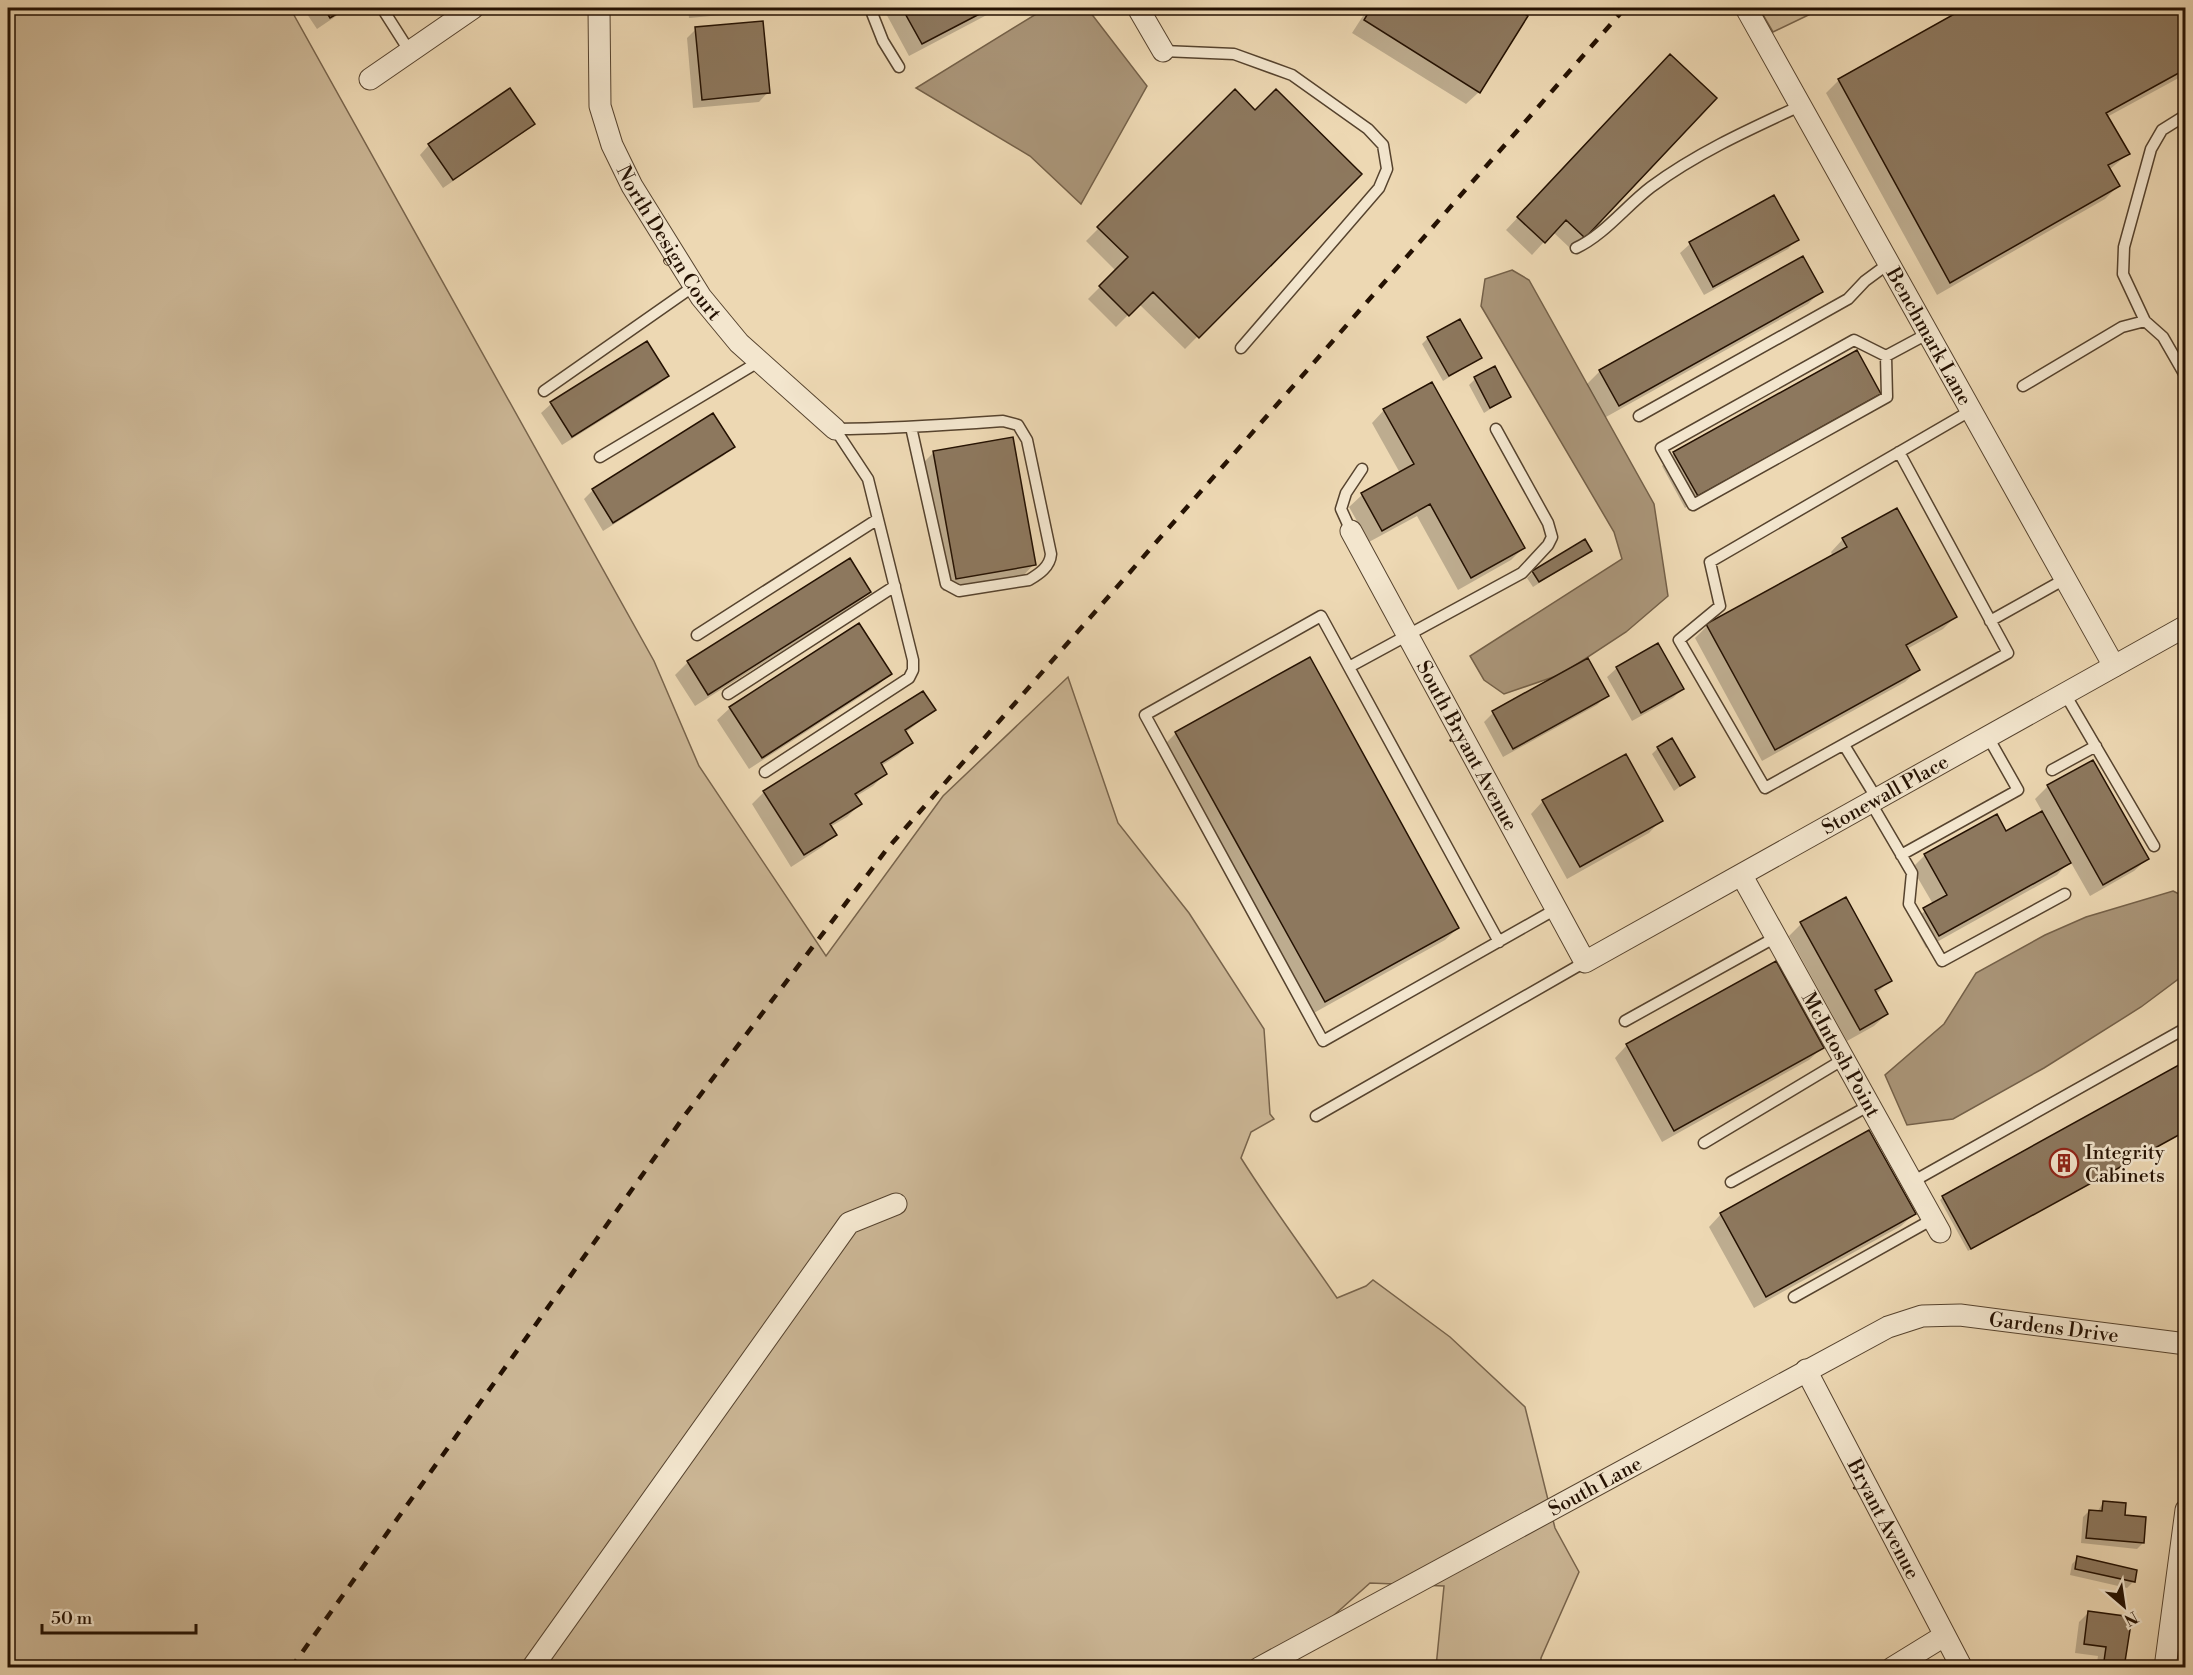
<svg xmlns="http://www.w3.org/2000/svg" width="2193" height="1675" font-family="'Libre Bodoni',serif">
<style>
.green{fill:#cbb695;stroke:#78644c;stroke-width:1.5}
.water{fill:#a99477;stroke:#746048;stroke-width:1.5}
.shadow{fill:#0003}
.building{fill:#8d785e;stroke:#241102;stroke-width:1.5}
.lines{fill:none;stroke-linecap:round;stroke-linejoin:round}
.service-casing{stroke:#56432e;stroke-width:13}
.minor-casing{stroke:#56432e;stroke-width:23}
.service{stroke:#f3e6ce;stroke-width:10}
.minor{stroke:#f3e6ce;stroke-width:21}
.rail{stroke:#241102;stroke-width:4.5;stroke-dasharray:10 10;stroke-linecap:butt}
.labels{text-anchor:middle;stroke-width:5;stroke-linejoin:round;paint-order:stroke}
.street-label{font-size:20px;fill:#241102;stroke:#f3e6ce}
.poi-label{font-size:20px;fill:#241102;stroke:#f3e6ce;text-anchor:start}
</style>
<rect width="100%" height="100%" fill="#edd8b3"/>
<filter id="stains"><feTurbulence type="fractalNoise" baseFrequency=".00333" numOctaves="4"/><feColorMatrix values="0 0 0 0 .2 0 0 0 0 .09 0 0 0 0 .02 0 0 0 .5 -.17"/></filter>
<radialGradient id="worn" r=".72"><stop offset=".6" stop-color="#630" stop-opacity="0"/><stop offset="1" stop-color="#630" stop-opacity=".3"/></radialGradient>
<path class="green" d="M8,8H290L654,661L699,766L826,956L943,796L1068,677L1118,823L1189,913L1264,1029L1270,1114L1274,1119L1251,1132L1241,1158C1271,1206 1305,1251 1337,1298L1366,1286L1373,1280L1450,1337L1525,1407L1555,1528L1579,1572L1541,1658V1667H1436L1444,1586L1370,1583L1276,1667L8,1668Z
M1759,8H1823L1773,32Z"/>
<path class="water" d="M1046,8H1087L1147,86L1081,204L1030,156L916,88Z
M1512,270L1529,280L1654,504L1668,596L1626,632L1562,674L1504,694L1484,680L1470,656L1622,559L1614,532L1481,306L1485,279Z
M2173,891L2185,897V974L2141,1007L2044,1068L1953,1119L1907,1125L1885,1075L1944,1024L1976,973L2045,935L2086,917Z"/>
<path class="shadow" d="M303,8H348L317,29Z
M688,8H759L755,12L689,18Z
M883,8H1000L909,56Z
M1368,8H1511L1526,17L1479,92L1466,104L1352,33Z
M1968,8H2186V74L2107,117L2128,154L2109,170L2118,186L2105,199L1937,295L1826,93L1839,80Z
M696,29L768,92L759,102L693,108L687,38Z
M1658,69L1584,237L1571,249L1553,232L1532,255L1506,230Z
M510,90L533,124L523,133L443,188L420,155L429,145Z
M1235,91L1255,112L1359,174L1185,349L1139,304L1116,327L1088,299L1116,271L1086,241Z
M1774,197L1797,239L1788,249L1704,295L1680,253L1690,244Z
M1821,291L1808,304L1606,417L1587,384L1600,371Z
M1428,338L1480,358L1443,381L1422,344Z
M647,343L667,376L658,385L562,445L541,413L551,404Z
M1475,379L1509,397L1484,413L1469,385Z
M1880,394L1867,406L1685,508L1662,466L1674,453Z
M1384,410L1523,548L1511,560L1458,590L1417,516L1369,542L1349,507L1362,495L1400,473L1372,423Z
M733,446L723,456L603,531L584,499L593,490Z
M934,452L1034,564L1022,577L943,591L921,465Z
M1843,539L1955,617L1943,629L1907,649L1918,670L1905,682L1762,761L1695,638L1707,626L1833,557L1831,552Z
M1590,551L1533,587L1527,578L1533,572Z
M849,560L869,592L857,604L695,706L675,675L688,662Z
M1617,668L1682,689L1673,698L1632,721L1607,677Z
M890,674L877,686L749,769L717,720L730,708Z
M1607,695L1597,705L1503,757L1484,722L1493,713Z
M934,710L905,733L911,743L898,755L881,766L885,774L873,786L855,797L860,804L847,817L830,827L835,835L822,847L791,867L752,804L764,792Z
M1176,733L1458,928L1445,940L1312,1014L1163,746Z
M1658,748L1693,777L1674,791L1652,754Z
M2048,786L2147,859L2134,871L2090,896L2070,861L2057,875L1926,948L1912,922L1933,904L1912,868L1925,855L2006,833L2043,813L2035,799Z
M1543,801L1661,820L1649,833L1567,879L1531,814Z
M1801,924L1890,980L1876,994L1887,1014L1874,1026L1847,1041L1789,936Z
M1627,1045L1822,1048L1809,1060L1662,1142L1615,1058Z
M2186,1062V1130L1968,1251L1940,1200L1943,1197Z
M1721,1214H1914L1901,1226L1754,1308L1709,1227Z
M2103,1503L2123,1517L2143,1543L2137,1549L2081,1543L2083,1517L2089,1511L2097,1512Z
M2078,1558L2133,1582L2127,1588L2070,1575L2072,1564Z
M2089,1612L2123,1668H2096L2098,1656L2075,1653L2079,1622Z"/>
<path class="building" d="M324,8H347L330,18Z
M902,8H991L922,44Z
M1371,8H1514L1528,16L1480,93L1364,20Z
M1965,8H2186V69L2106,113L2130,154L2108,165L2120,186L1950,283L1838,79Z
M763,21L770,93L702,100L695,27Z
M1670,54L1717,98L1585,238L1566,220L1545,243L1517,217Z
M510,88L535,124L453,180L428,144Z
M1235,89L1255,110L1276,89L1362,174L1199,338L1153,292L1129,316L1099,286L1128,257L1097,227Z
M1774,195L1799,240L1713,287L1689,242Z
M1803,256L1823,292L1619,406L1599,370Z
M1460,319L1482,358L1449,376L1427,337Z
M647,341L669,376L572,437L550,402Z
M1857,350L1881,394L1698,496L1673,452Z
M1495,366L1511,397L1490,408L1474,377Z
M1432,382L1525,548L1471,578L1430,504L1382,531L1361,493L1414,464L1383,409Z
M713,413L735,447L613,523L592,489Z
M1013,437L1036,565L956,579L933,451Z
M1897,508L1957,617L1906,645L1920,670L1775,750L1706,624L1847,547L1842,538Z
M1585,539L1592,551L1539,582L1532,571Z
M850,558L871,592L708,695L687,661Z
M859,623L892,674L762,758L729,707Z
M1658,643L1684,689L1641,713L1616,667Z
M1310,657L1459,928L1325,1002L1175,732Z
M1588,658L1609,696L1513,749L1492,711Z
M923,691L936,710L905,730L913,743L881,763L887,774L855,794L862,804L830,824L837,835L804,855L763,791Z
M1672,738L1695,777L1680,786L1657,747Z
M1626,754L1663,821L1580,867L1542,800Z
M2093,760L2149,859L2103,885L2047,785Z
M2042,811L2071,863L1939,936L1923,908L1947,895L1924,854L1997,814L2006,831Z
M1846,897L1892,981L1875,990L1888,1014L1860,1030L1800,922Z
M1776,961L1824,1048L1674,1131L1626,1044Z
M2186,1061V1131L1971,1249L1942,1196Z
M1869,1130L1916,1214L1766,1297L1720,1213Z
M2103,1501L2126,1503L2125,1515L2146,1517L2144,1543L2086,1538L2089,1510L2102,1511Z
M2077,1556L2137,1570L2135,1582L2075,1569Z
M2088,1611L2132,1617L2124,1668H2103L2106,1647L2084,1644Z"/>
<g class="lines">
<g class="service-casing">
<path id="service" d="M382,8L410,52
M870,8L883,41L899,67
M1163,51L1234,54L1292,75L1368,129L1383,145L1387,169L1379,188L1241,348
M1576,248C1604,235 1626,206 1651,187C1697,153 1748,130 1800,106
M2145,321L2123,274L2124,247L2151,149L2162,130L2186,115
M1886,356L1887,397L1693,505L1661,448L1854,340L1886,356L1927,334
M2023,386L2122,327L2145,321L2163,337L2186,377
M544,391L694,286
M1639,416L1848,299L1865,281L1888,264
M835,429C891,429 947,425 1003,421L1018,425L1027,440L1051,554C1050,567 1039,574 1029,580L959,591L946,584L911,427
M1899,452L2008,653L1765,788L1679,640L1720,606L1710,562L1970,411
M600,457L760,361
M1351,531L1341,509L1346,493L1362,469
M1990,621L2065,579
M697,635L878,519
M1349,667L1522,573L1548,545L1552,537L1548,523L1496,429
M728,694L895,586
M2065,694L2154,846
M1844,745L1877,799
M2052,770L2096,746
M765,772L909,678L913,670V660L868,479L835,429
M1871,803L1912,873L1909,904L1942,961L2065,894
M1901,855L2018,790L1988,737
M1499,942L1321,616L1145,715L1323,1041L1556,909
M1625,1021L1776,937
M1316,1116L1585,962
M1704,1143L1844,1059
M1731,1182L1870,1105
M1912,1182L2186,1028
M1794,1297L1933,1219"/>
</g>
<g class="minor-casing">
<g id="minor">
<path id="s1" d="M599,8L600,106L612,145L632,186L701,297L739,343L835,429"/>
<path d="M1138,8L1163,51"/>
<path id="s2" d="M1746,8L2114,666"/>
<path d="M370,79L473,8"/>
<path id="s3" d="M1351,531L1585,962L2186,626"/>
<path id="s4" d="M1742,876L1940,1232"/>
<path id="s5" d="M1806,1370L1962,1668"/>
<path d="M532,1668L849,1223L896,1204"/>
<path id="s6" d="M1259,1668L1888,1327L1922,1316L1960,1315L2186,1344"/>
<path d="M1892,1668L1944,1636"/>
<path d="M2165,1668L2186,1510"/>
</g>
</g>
<use href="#service" class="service"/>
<use href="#minor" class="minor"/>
<path class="rail" d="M291,1668L685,1115L887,849L1625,8"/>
</g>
<defs>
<g id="building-ring" transform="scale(1.5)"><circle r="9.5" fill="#f3e6ce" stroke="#8f2418" stroke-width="1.5"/><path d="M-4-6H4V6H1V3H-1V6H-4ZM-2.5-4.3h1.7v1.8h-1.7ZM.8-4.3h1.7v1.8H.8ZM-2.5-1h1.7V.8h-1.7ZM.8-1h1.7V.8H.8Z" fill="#8f2418"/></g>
</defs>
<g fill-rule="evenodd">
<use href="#building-ring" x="2064" y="1163"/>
</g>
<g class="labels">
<g class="street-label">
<text dy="7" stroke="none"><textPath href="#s1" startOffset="252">North Design Court</textPath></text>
<text dy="7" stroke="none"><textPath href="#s2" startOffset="376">Benchmark Lane</textPath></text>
<text dy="7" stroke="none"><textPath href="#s3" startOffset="244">South Bryant Avenue</textPath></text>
<text dy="7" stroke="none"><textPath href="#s3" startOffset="834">Stonewall Place</textPath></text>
<text dy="7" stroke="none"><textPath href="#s4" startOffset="204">McIntosh Point</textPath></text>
<text dy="7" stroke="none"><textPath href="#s6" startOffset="884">Gardens Drive</textPath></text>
<text dy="7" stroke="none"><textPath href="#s6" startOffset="382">South Lane</textPath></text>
<text dy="7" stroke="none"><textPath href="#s5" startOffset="168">Bryant Avenue</textPath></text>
</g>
<g class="poi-label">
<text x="2085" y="1159">Integrity<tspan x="2085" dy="23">Cabinets</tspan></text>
</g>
</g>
<rect width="2193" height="1675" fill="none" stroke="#edd8b3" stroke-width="30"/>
<rect x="9" y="9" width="2175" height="1657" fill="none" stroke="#241102" stroke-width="3"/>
<rect x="15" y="15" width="2163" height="1645" fill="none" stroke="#241102" stroke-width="1.5"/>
<g transform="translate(2124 1606) rotate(151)" stroke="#f3e6ce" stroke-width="4.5" paint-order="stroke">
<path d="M0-4.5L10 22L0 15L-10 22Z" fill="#241102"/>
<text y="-9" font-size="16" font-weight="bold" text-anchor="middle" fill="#241102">N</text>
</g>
<path d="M42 1624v9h154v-9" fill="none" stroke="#241102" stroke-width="3"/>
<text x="51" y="1624" font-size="18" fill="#241102" stroke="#f3e6ce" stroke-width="4.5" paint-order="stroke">50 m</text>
<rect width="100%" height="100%" filter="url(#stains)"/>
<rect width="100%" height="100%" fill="url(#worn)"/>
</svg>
